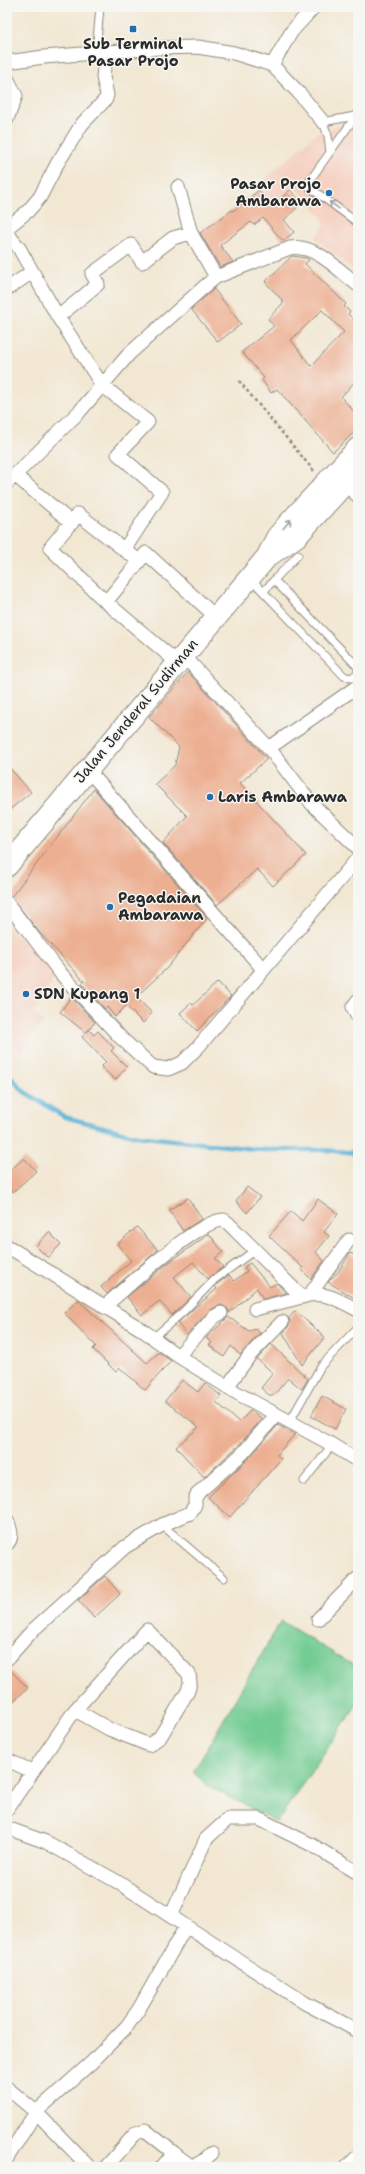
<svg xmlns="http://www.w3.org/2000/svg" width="365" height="2174" font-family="'Shantell Sans',sans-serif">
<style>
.built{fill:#f5d2c2}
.green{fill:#73cc93;stroke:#4f7c5f}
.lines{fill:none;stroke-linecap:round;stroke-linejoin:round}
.stream{stroke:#59b1d6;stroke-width:4.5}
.building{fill:#edaf91;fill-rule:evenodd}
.service-casing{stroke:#8e897e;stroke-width:9}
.minor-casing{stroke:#8e897e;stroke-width:15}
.primary-casing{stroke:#8e897e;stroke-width:23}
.path{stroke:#8e897e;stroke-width:2.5;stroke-dasharray:3 3;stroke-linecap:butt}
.service{stroke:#fff;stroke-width:7}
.minor{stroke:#fff;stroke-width:13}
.primary{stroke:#fff;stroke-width:21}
.oneway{stroke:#a0a0a0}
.poi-dot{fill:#1f6fb2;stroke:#f6f6f2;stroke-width:1.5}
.labels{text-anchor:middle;stroke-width:3;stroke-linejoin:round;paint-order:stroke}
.poi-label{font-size:15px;font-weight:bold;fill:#2b2b2b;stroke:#f6f6f2;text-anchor:start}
.street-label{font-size:15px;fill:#2b2b2b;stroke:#f6f6f2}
</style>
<rect width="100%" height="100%" fill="#f6f6f2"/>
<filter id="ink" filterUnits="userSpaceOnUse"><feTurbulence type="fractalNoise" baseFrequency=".025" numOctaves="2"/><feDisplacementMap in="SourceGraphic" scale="8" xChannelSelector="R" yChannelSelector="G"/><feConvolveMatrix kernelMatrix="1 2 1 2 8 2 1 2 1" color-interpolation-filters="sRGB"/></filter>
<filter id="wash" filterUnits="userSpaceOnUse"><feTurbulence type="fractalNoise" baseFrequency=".012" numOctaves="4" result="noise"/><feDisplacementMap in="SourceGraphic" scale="16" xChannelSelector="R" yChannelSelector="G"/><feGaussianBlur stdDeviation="0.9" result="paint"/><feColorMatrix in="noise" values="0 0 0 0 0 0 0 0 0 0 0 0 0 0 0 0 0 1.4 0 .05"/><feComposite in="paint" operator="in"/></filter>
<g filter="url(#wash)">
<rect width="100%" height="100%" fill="#f2e7d2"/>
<path class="built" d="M358,103V274L315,238L324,226L322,218L308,200L293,186L274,203L259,184L317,133L342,124Z
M7,926L57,975L33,1013L44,1022L21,1052L7,1041Z"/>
<path class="green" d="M281,1621L358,1668V1703L277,1822L207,1785L193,1772Z"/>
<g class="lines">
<path class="stream" d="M7,1075L11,1077L23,1091L65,1117L137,1136L263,1150H323L358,1153"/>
</g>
<g id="blocks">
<path class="building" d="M259,190L272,206L290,190L302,203L284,220L294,232L283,241L263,218L254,225L251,222L220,245L233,262L220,267L200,233L232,210L233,211Z
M292,256L306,258L309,260L305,264L346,304L344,306L350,312L348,314L355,321L358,319V378L341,397L358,416V429L333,452L277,389L271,393L262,380L264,378L242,352L274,326L268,319L284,302L265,282ZM322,310L344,332L311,366L291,340Z
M214,289L241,324L218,342L191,309Z
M188,672L267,759L240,783L306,855L273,886L257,869L217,905L163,843L187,816L155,784L175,765L179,747L149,717Z
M7,765L31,792L7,812Z
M94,789L207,918L167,968L136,997L152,1013L143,1023L126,1006L115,1017L107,1007L105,1009L82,984L84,981L40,933L11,897Z
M218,982L231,996L197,1031L180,1013L191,1003L193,1005Z
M71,997L95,1022L86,1033L60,1012Z
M89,1030L94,1035L98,1031L114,1048L111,1051L127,1067L115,1080L101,1067L106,1062L82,1037Z
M24,1158L36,1171L13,1192L7,1185V1173Z
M247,1187L260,1197L247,1213L236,1201Z
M188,1198L202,1219L183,1231L169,1210Z
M318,1199L338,1214L324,1232L329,1236L316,1252L324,1261L311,1279L301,1269L303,1268L269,1236L291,1211L302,1221Z
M137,1227L158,1250L107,1294L101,1287L131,1261L117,1244Z
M49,1232L61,1244L48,1258L36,1246Z
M209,1234L223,1252L215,1258L223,1267L208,1279L193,1262L174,1277L191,1297L172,1315L159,1301L142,1315L127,1297L168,1263Z
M350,1253L358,1257V1300L328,1282L339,1271Z
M250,1263L270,1287L277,1283L286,1293L263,1299L257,1288L229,1313L228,1309L221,1305L210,1310L187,1335L177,1323L217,1289L215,1286L217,1284L229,1275L234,1281L247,1271L244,1267Z
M78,1300L147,1363L159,1352L171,1361L145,1390L120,1368L116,1372L93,1349L96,1346L64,1313Z
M295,1311L325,1337L302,1365L283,1333L290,1324L289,1318Z
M228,1317L249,1331L256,1329L260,1333L240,1355L231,1346L224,1357L209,1345L212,1343L206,1338Z
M271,1344L308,1379L302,1389L288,1378L274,1395H269L261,1388L273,1373L257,1359Z
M182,1380L198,1392L205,1383L221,1396L216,1402L239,1422L251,1410L262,1419L237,1447L204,1477L176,1447L199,1427L165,1401Z
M322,1396L346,1409L335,1429L311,1416Z
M278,1425L295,1434L277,1455L281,1459L230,1517L208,1497L249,1458Z
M105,1576L120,1594L94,1618L78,1600Z
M7,1667L28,1688L7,1707Z"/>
</g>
</g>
<g filter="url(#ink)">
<use href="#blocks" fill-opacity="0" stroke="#8e897e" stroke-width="1"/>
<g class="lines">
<g class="service-casing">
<path id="service" d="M96,52L100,7
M358,113L308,183L309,187L358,223
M330,152L328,136L323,122L355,116
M251,579L344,676L351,678L357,674L358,671
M274,580L298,555
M263,592L274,580L358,667
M153,1338L183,1312L214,1280L255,1250
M290,1421L321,1366L358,1327
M304,1481L332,1445
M162,1525L224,1578"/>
</g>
<g class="minor-casing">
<path id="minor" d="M7,62L44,57L158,48L198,47L234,53L272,65L299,93L323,122
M272,65L292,31L314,7
M7,78L16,96L7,119
M178,187L191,233L216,277
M7,228L28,211L40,197L57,164L82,124L106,99L107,95L103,77L106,51
M7,233L19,248L58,317L102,385L148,422L118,454L162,492L124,550
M7,289L32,272
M58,317L98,284L92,274L131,245L142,262L173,238L191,233
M16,476L72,523
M7,483L80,411L129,354L204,287L216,277L290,248C316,244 338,270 358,285
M345,484L358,496
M139,561L78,514L50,548L106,602L178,663
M106,602L146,553L216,617
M184,656L269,748L312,804L358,848
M269,748L358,686
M87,769L263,969
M7,903L62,975L121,1038L153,1067L168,1069L182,1063L199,1046L358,858
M358,1000L353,1007L358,1018
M7,1246L141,1329L178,1356L237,1393L329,1443L358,1461
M311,1293L349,1240
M104,1307C125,1289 199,1219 224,1220L228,1223L302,1297C322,1289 340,1301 358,1310
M255,1309L302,1297
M178,1356L214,1317L221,1313
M227,1387L250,1355L282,1322
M7,1520C10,1528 14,1537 7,1544
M318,1619L358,1578
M7,1659L33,1630L125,1547L162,1525L190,1513L195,1505V1498L199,1492L243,1453L276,1415
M7,1760L32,1771
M7,1809L75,1710L147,1630L189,1674L190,1683L188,1691L160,1737L149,1745L109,1729L75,1710
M7,1828L46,1842L116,1881L305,2003L358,2031
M171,1916L206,1839L228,1819H259L312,1845L358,1873
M7,2088L36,2112L89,2167
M7,2158L36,2112L92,2062L127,2026L139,2009L186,1926
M106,2167L136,2133L145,2130L174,2153
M162,2167L174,2153C192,2168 194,2170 212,2153
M347,2167L358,2156"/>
</g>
<g class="primary-casing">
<path id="primary" d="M271,554L297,536L358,469
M7,866L267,557L277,537L287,525L358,448"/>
</g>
<path class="path" d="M239,381L314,471"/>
<use href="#service" class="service"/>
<use href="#minor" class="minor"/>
<use href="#primary" class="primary"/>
</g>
<defs><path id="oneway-shaft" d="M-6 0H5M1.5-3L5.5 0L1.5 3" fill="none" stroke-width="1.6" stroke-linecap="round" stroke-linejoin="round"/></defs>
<g class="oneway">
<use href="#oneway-shaft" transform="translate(334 205) rotate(-143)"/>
<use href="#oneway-shaft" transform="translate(287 524) rotate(-49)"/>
</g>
</g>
<g class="poi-dot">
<rect x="129" y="25" width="8" height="8" rx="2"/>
<circle cx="329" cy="193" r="4"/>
<circle cx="210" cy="797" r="4"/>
<circle cx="110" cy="907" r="4"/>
<circle cx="26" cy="994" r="4"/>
</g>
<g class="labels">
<g class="poi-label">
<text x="133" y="49" text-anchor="middle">Sub Terminal<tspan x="133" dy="17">Pasar Projo</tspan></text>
<text x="321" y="189" text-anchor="end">Pasar Projo<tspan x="321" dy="17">Ambarawa</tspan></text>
<text x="218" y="802">Laris Ambarawa</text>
<text x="118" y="903">Pegadaian<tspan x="118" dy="17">Ambarawa</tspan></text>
<text x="34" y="999">SDN Kupang 1</text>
</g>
<g class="street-label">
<text transform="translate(136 711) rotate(-50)" y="5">Jalan Jenderal Sudirman</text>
</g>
</g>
<rect width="365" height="2174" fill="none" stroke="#f6f6f2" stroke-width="24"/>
</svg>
